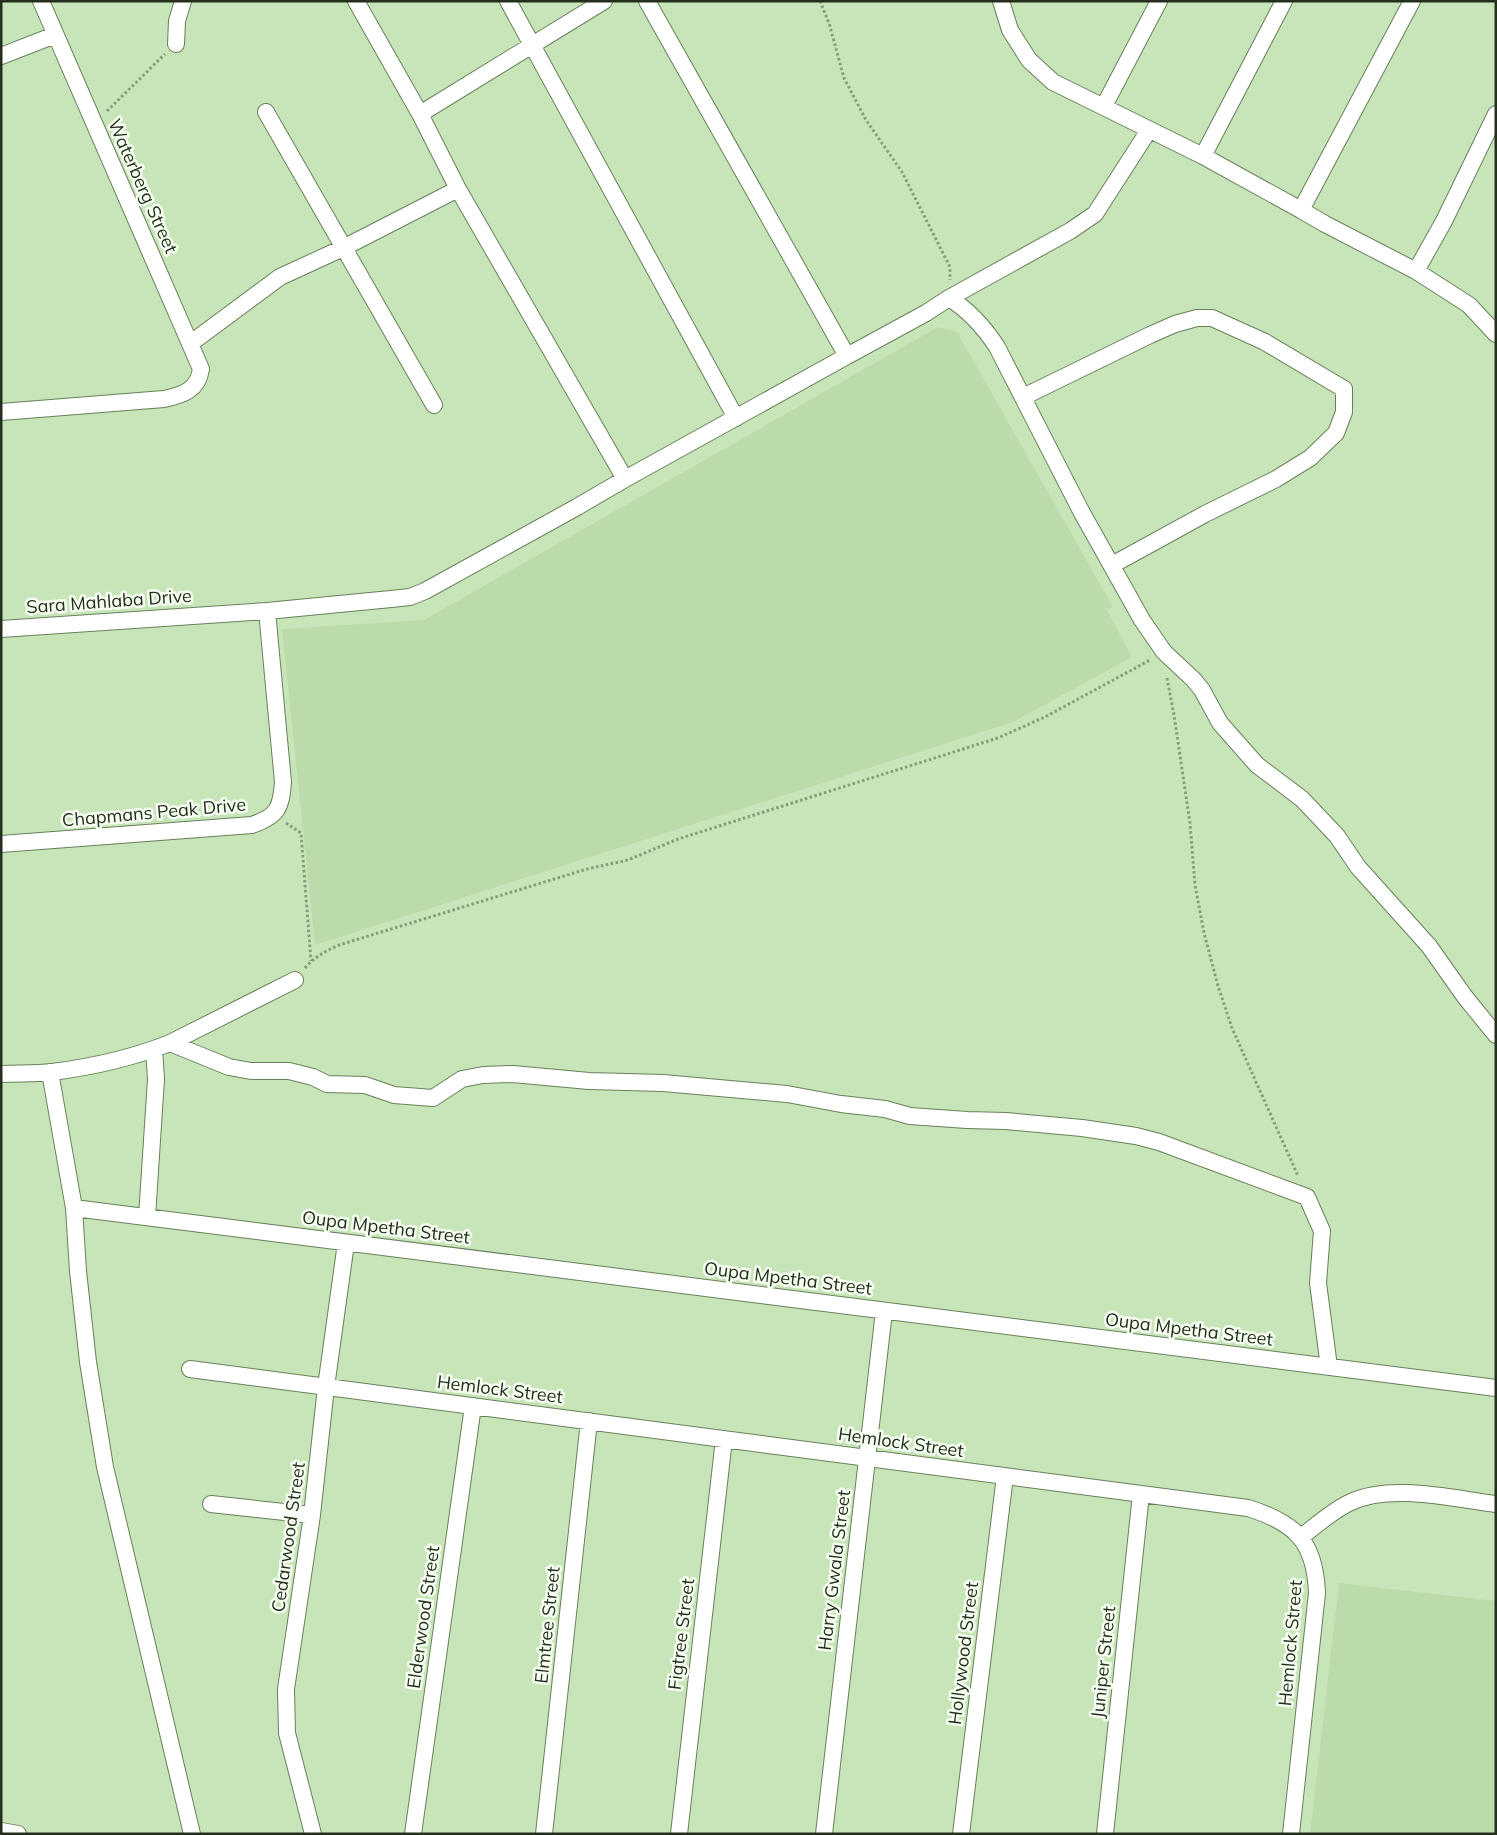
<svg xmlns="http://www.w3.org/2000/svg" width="1497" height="1835" viewBox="0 0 1497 1835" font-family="Mulish,sans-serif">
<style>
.built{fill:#bbdcaa}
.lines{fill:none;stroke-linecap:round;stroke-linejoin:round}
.minor-casing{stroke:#678159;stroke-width:18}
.path{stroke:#879c7b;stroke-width:3;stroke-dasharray:2.5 2.5;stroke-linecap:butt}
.minor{stroke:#fff;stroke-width:16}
.labels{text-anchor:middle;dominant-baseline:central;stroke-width:5;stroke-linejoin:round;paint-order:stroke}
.street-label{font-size:18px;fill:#242f1e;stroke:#f6fff1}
</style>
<rect width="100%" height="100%" fill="#c8e5b9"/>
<path class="built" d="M938,327l19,5 156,275 -6,3 25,47 -119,65 -698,223 -33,-316 142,-9z
M1339,1583l157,18v233h-186z"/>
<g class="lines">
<defs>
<path id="minor" d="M356,1l64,113 38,75 167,290
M508,1l228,417
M1001,1l9,29 19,30 24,22 150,74 98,54
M1412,1l-111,209 24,14 91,47 53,34 27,29
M176,44l1,-23 6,-20
M1,56l54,-21
M1104,106l55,-105
M266,112l168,293
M420,114l184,-113
M1203,156l81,-155
M1416,271l28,-50 52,-107
M949,298l121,-67 25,-17 54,-84
M191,343l89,-66 63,-29 115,-59
M847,356l79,-43 23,-15c21,13 35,29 48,49l84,164 61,109 22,32 30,28 8,10 18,33 37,42 45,34 35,37 21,31 71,79 36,51 31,38
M1023,397l127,-62 25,-11 22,-6h15l53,24 79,47v23l-8,21 -26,25 -34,21 -71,35 -93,51
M1,412l163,-13c19,-4 34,-9 37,-30l-160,-368
M267,611l124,-12 19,-2 15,-6 152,-84 48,-28 222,-123 -200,-355
M1,629l266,-18 16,171c-2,26 -5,34 -31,43l-251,19
M170,1043l59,24 22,4h38l24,6 14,7 38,1 29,10 39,3 29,-19 21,-4 30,-1 76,7 74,2 124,11 54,10 44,5 25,7 57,4 39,1 76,7 54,8 23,6 148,55 15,34 -4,52 11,84
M50,1072l24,136 4,63 10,91 17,105 87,367
M1,1074c17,-1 34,0 51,-2 40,-5 80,-14 118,-29l125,-63
M74,1208l1422,180
M147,1217l9,-138 -2,-30
M190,1369l1058,139c48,15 67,34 69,85l-26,241
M211,1504l101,11
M1301,1537c16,-12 32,-27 50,-35 40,-19 103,-3 145,2
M1,1831l17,3
M313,1834l-26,-101 -1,-44 26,-174 14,-128 20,-144
M413,1834l60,-428
M544,1834l45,-413
M679,1834l45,-395
M824,1834l60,-523
M961,1834l44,-358
M1105,1834l36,-340"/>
</defs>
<use href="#minor" class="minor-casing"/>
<path class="path" d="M820,1l9,22 15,55 22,42 36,52 48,95v13
M107,111l58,-57
M1167,678l7,37 16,108 5,62 9,48 14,53 14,42 66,148
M286,823l15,10 10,128
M305,968c9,-11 21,-17 34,-23l248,-76 41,-9 50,-21 320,-101 47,-21 105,-57"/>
<use href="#minor" class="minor"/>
</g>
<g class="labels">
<g class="street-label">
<text transform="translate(143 186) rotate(66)">Waterberg Street</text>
<text transform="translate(109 601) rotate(-4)">Sara Mahlaba Drive</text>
<text transform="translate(154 812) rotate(-5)">Chapmans Peak Drive</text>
<text transform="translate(386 1227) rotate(7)">Oupa Mpetha Street</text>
<text transform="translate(788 1278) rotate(7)">Oupa Mpetha Street</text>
<text transform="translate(1189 1329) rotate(7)">Oupa Mpetha Street</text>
<text transform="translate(500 1389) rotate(7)">Hemlock Street</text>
<text transform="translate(901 1442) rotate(8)">Hemlock Street</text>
<text transform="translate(288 1537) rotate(-82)">Cedarwood Street</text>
<text transform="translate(834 1570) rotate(-83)">Harry Gwala Street</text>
<text transform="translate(423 1617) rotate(-82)">Elderwood Street</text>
<text transform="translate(547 1625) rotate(-84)">Elmtree Street</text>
<text transform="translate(681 1634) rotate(-83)">Figtree Street</text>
<text transform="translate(1290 1643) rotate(-85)">Hemlock Street</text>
<text transform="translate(963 1653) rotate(-83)">Hollywood Street</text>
<text transform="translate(1103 1662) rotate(-84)">Juniper Street</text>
</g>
</g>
<rect width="1497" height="1835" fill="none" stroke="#242f1e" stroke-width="5"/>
</svg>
